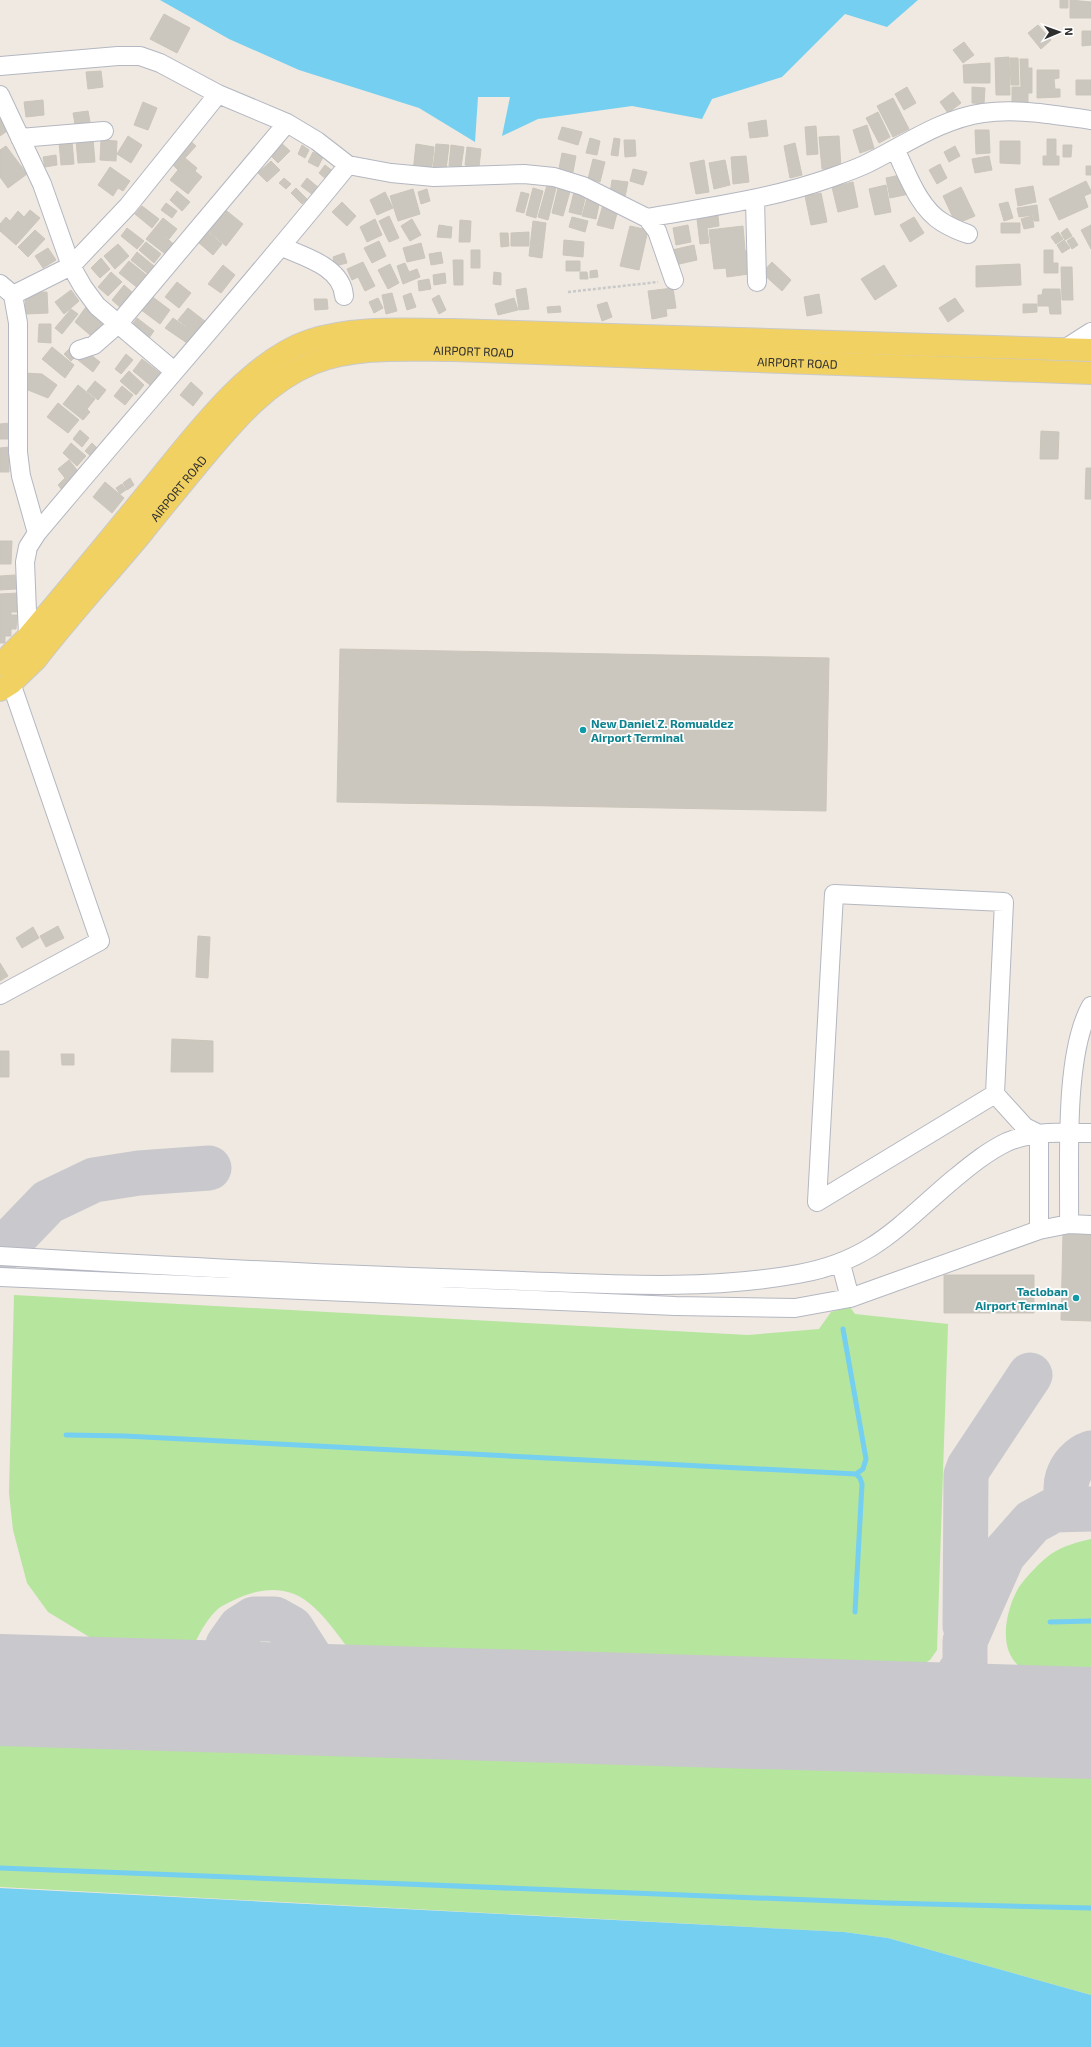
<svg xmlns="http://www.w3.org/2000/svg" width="1091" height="2047" viewBox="0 0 1091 2047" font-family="'Exo 2',sans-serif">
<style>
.green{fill:#b6e59e}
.water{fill:#75cff0}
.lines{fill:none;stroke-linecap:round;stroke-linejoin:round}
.stream{stroke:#75cff0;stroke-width:5}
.taxiway{stroke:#c9c8cc;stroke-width:45}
.runway{stroke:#c9c8cc;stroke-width:112}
.building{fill:#cbc7bf;stroke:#cbc5ba}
.minor-casing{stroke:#b4b7c1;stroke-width:20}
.major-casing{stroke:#c9c9c9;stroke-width:24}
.path{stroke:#c9c9c9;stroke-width:2.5;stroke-dasharray:3 2;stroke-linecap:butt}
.minor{stroke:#fff;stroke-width:18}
.major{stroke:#f2d163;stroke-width:22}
.culture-dot{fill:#0f9aa8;stroke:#fff;stroke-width:1.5}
.labels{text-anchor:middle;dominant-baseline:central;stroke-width:3.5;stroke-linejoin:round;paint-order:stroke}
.street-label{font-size:12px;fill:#2e2e2e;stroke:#fff}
.culture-label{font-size:12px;font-weight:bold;fill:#0d838f;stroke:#fff;text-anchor:start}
</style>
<rect width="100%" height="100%" fill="#efe9e1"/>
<path class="green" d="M14,1295l734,40 71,-6 12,-17 19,-5 5,7 93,10 -11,326 -7,10 -18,11 -565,-24c-11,-15 -23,-32 -38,-44 -23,-19 -52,-15 -77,-2 -4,2 -9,4 -13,7 -11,10 -18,22 -24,35l-104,-5 -43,-26 -21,-29 -14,-53 -4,-37z
M1091,1539v130l-71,-2c-23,-18 -14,-58 -1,-80 8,-11 21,-25 32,-33 12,-8 26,-12 40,-15z
M0,1743l1091,34v218l-203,-57 -44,-6 -844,-45z"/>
<path class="water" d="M160,0h758l-31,27 -42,-13 -63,63 -70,22 -10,20 -70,-13 -94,13 -36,17 8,-39h-32l-3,45 -56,-34 -120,-38 -70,-31z
M0,1888l844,44 44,6 203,57v52h-1091z"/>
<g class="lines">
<path class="stream" d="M843,1329l23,130 -3,10 -7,5
M66,1435l59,1 731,38 4,4 2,6 -7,128
M1050,1622l41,-1
M0,1868l887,35 204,5"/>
<path class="taxiway" d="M0,1252l48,-50 46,-22 45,-7 70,-5
M1075,1508c-18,-16 -7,-47 16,-55
M965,1626l1,-151 3,-8 61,-92
M965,1664c-1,27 1,45 29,56
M281,1698l-32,-8 -16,-15 -5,-17v-13l12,-17 14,-9h21l16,9 34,53 24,19
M892,1717l34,-3 11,-5 28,-45v-23l38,-86 29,-33 22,-12 37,-1"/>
<path class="runway" d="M0,1690l1091,33"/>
</g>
<path class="building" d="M1060,0h8v8h-8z
M1070,0l21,2v16h-21z
M164,14l26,14 -13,25 -27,-14z
M1038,25l13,15 -10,9 -13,-16z
M1082,31h9v14l-9,1z
M964,42l10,13 -11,8 -10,-13z
M1009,57l1,38h-14l-1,-37z
M1010,58h8l1,27h-8z
M1020,59h8v9h4v25h-4v11h-16v-17h9z
M990,63v20h-26l-1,-18z
M1037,70h22v8l-5,1 1,10h5v8l-23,1z
M101,71l2,16 -15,2 -2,-17z
M1076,80h15v15h-15z
M907,87l9,16 -12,7 -9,-16z
M972,87l13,1 -1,16 -12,-1z
M953,92l8,11 -13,10 -8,-11z
M893,98l16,31 -16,8 -16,-31z
M43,100l1,15 -18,2 -2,-15z
M143,102l14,6 -9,22 -14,-5z
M88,111l2,11 -15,2 -2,-11z
M878,112l12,25 -11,6 -13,-25z
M0,115l10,14 -10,7z
M766,120l2,16 -18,2 -2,-15z
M867,125l7,23 -14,5 -7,-23z
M816,126l2,28 -11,1 -2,-28z
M562,127l20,5 -4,13 -20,-6z
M975,130h14l1,23 -14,1z
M128,136l14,9 -11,18 -14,-9z
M839,136l2,32 -19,1 -3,-32z
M590,138l10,3 -3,14 -11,-2z
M614,138l6,1 -2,17 -7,-1z
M93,139l2,23 -17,1 -2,-23z
M188,139l8,7 -11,12 -7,-7z
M1047,139h9v17h3v9h-16v-9h4z
M101,140l16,1 -1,20 -16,-1z
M624,140h11l1,16 -11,1z
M72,141l2,23 -13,1 -2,-23z
M279,141l11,10 -12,12 -10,-10z
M1000,141h20v23l-20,-1z
M795,143l7,32 -12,3 -6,-32z
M416,144l18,3 -3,27 -18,-2z
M436,144l13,1 -3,25 -13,-2z
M302,145l7,5 -4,8 -7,-4z
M451,145l13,2 -3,20 -12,-1z
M1063,145h9l-1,12h-8z
M6,146l21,28 -19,14 -8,-11v-27z
M955,146l5,10 -11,6 -5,-10z
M467,147l14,2 -2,18 -14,-2z
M313,152l10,5 -5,10 -10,-5z
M179,153l18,15 -2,3 -12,-10 -6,8 -6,-6z
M562,153l14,3 -4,21 -14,-3z
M56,155l1,10 -12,2 -2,-10z
M746,156l3,26 -16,2 -2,-27z
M989,156l3,14 -17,3 -3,-14z
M593,159l12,3 -5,20 -12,-3z
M704,160l5,32 -13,2 -6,-31z
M725,160l5,25 -16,4 -5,-26z
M183,161l19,16 -6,7 -19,-15z
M271,161l9,9 -13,12 -9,-9z
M940,164l7,14 -10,6 -8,-14z
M325,165l9,7 -7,8 -8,-7z
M1086,166h5v9h-5z
M110,167l20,14 -7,10 -5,-3 -5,8 -15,-11z
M633,169l14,3 -4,13 -13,-4z
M178,170l18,14 -8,10 -18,-14z
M905,174l4,20 -19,4 -4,-20z
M284,178l7,6 -5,5 -7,-6z
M307,178l12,10 -6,7 -12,-9z
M612,180l16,2 -3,15 -15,-3z
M1086,181l5,10v2l-7,3 4,11 -29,13 -10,-21z
M853,182l5,25 -20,5 -6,-25z
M559,184l12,4 -8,28 -11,-3z
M547,185l9,3 -8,32 -10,-3z
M886,185l5,27 -16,3 -6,-26z
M1033,186l3,16 -18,4 -3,-17z
M961,187l14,29 -19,8 -13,-28z
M296,188l11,11 -5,5 -11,-11z
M533,188l10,3 -7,27 -10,-3z
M575,188l12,3 -6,24 -12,-3z
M413,189l7,25 -22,7 -8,-25z
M427,189l3,12 -9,3 -3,-12z
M177,191l13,11 -8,9 -12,-11z
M385,192l8,16 -16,7 -7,-15z
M521,192l8,2 -5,19 -8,-2z
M821,193l6,29 -16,3 -6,-29z
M588,195l12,4 -4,20 -14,-3z
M342,202l14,14 -9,10 -15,-14z
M1008,202l5,16 -9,3 -5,-17z
M166,203l11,8 -5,7 -11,-8z
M603,205l15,4 -5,20 -16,-4z
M1037,205l2,16h-5l-1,-6 -14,2 -2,-9z
M142,206l17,13 -7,9 -17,-14z
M223,208l20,16 -17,22 -20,-17z
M30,210l10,8 -24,27 -16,-14v-7l6,-7 4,4 8,-10 6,6z
M389,216l10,22 -10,4 -10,-21z
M718,216l1,10 -12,2 2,15 -9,1 -3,-25z
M1032,216l2,11 -10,2 -3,-10z
M572,217l16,4 -3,11 -16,-5z
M914,217l10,16 -14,9 -10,-17z
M163,218l14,11 -8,10 -14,-11z
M375,219l7,16 -15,7 -7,-15z
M412,219l9,16 -11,6 -9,-15z
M460,220l11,1 -1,21h-11z
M533,221l13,2 -4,35 -13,-2z
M1001,223h19v10h-19z
M439,225l13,2 -1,11 -14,-1z
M688,225l3,17 -15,3 -3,-17z
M1091,225v24l-10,-19z
M630,226l18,4 -9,40 -19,-4z
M743,226l2,25 8,-1 3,23 -29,4 -1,-9 -12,1 -5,-39z
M127,228l17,13 -7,8 -16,-13z
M155,228l22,19 -8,10 -23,-18z
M1067,228l5,8 -7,4 -4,-7z
M35,230l10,9 -17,18 -10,-10z
M207,231l15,13 -9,11 -15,-13z
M529,232v14h-18v-13z
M1058,232l5,7 -7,5 -5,-7z
M500,233h8l1,13 -8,1z
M1073,237l5,8 -6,4 -5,-8z
M564,240l20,2 -1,15 -20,-2z
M1064,240l6,8 -8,5 -5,-8z
M379,241l7,15 -14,7 -8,-15z
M146,242l15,12 -7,9 -15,-13z
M421,243l4,15 -18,4 -4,-14z
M118,244l11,12 -14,13 -11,-13z
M694,245l3,15 -22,5 -3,-15z
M48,248l8,12 -13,8 -8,-12z
M471,250h9v18h-9z
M1044,250h9v13h5v10h-14z
M137,252l23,19 -6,8 -23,-19z
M441,252l2,11 -12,2 -2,-11z
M344,253l3,10 -12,3 -2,-9z
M101,258l9,11 -10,9 -9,-10z
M453,260h10v25h-9z
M129,261l20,16 -10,12 -20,-16z
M566,261h14v10h-14z
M363,262l12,24 -10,5 -7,-14 -6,3 -5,-11z
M772,262l19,18 -9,11 -20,-18z
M405,263l4,9 8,-3 3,8 -17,7 -6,-18z
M390,264l9,19 -11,6 -10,-19z
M1020,264l1,21 -45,2v-21z
M223,265l12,10 -14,18 -13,-9z
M884,265l13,21 -22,14 -14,-21z
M1061,267h11l1,33h-11z
M597,270l1,7 -8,1v-7z
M111,272l11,10 -14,14 -10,-9z
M494,272l7,1v12l-8,-1z
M580,272h7l1,7h-8z
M445,273l1,10 -12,2 -1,-10z
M429,279l2,10 -12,2 -1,-10z
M177,282l14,11 -12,15 -14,-11z
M124,285l9,8 -12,15 -9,-8z
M526,288l3,21 -10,1 -3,-20z
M673,288l3,20 -10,1 1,7 -15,3 -4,-28z
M1043,289h17l1,25h-11l-1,-8h-11v-11h4z
M71,290l8,11 -15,13 -9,-12z
M47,292l1,21 -22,1 -1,-21z
M392,293l5,18 -11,3 -4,-19z
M411,293l5,14 -9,3 -4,-14z
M819,294l3,19 -15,3 -3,-19z
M150,295l20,15 -10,14 -20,-15z
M439,295l7,15 -7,4 -7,-15z
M378,298l5,10 -9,5 -5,-11z
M514,298l4,12 -20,5 -3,-11z
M955,298l9,13 -16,11 -9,-14z
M314,299h13l1,10 -13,1z
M607,302l5,15 -10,4 -5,-16z
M1023,304h14v8l-14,1z
M560,306l1,6 -13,1 -1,-6z
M86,307l24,19 -13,15 -22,-19z
M188,308l18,14 -10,12 -18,-14z
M71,309l7,5 -16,20 -7,-6z
M137,318l17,13 -8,11 -17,-13z
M173,318l21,15 -7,10 -22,-15z
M39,324h12v19l-13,-1z
M52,347l22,18 -9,13 -23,-19z
M71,347l7,7 -7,7 -7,-7z
M86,351l14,11 -7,10 -15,-12z
M126,354l7,6 -12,14 -6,-5z
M142,359l18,14 -10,12 -17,-14z
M129,371l15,14 -8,10 -16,-14z
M24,373l18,1 15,11 -9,13 -25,-10z
M95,381l11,9 -8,10 -11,-9z
M191,382l12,11 -10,13 -13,-11z
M78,385l17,14 -8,10 3,3 -7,8 -20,-16z
M122,386l11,9 -8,10 -11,-9z
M58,403l21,17 -11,13 -21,-16z
M10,423l1,16h-11v-15z
M80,430l9,8 -7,9 -9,-8z
M1041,431l18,1 -1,27h-18z
M71,443l15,13 -9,10 -14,-13z
M92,443l7,7 -6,8 -8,-7z
M9,447v10l-9,1v-10z
M0,458h9v14h-9z
M69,460l12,15 -18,16 -5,-6 7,-7 -7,-9z
M1086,468h5v31h-6z
M130,478l4,7 -7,5 -4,-7z
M105,482l19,16 -12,15 -19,-16z
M122,484l4,6 -6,4 -4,-6z
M0,541h12l-1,23h-11z
M15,575l1,14 -16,1v-14z
M18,593v19h-7v3h6l-1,14h-5v7h-6v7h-5v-49z
M340,649l489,9 -3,153 -489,-9z
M58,926l6,12 -18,9 -6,-11z
M33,927l6,11 -17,10 -6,-10z
M198,936l12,1 -2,41 -12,-1z
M0,963l8,13 -8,5z
M172,1039l41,2v31h-42z
M0,1051h9v26h-9z
M61,1054h13v11h-12z
M1063,1233l28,1v87l-30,-1z
M944,1275h90v38h-90z"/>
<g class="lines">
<defs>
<path id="minor" d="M0,66l118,-10h22l20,7 58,31 69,29 30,18 31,24 43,8 43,4 90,-3 30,3 29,9 64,32 10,13 17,49
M0,95l42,89 29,82 12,21 14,19 77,65
M20,138l84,-7
M895,149c12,24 23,58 47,73 8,5 17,9 26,12
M755,199l2,83
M647,218c61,-11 124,-19 183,-40 11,-4 23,-8 34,-13 38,-18 76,-46 119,-52 35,-5 73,2 108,7
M282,247c23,10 60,20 62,49
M0,284l13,11 5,28v129l3,24 16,57
M13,295l58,-29 57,-60 90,-112
M1066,348l25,-16
M79,350l15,-5 24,-21 169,-201
M28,637l-3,-75 3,-15 9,-14c103,-123 210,-243 311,-368
M0,995l100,-54 -89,-258
M995,1094l-178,108 17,-308 170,8 -9,192 30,33 14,7
M1039,1134v96
M1069,1224c1,-57 -6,-169 22,-218
M0,1256c165,10 330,19 496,24 101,3 202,12 302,-6 75,-13 102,-50 157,-96 16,-13 33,-27 52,-36 26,-11 56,-10 84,-9
M841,1264l9,34
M0,1277l675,29 120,2 55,-10 189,-68 30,-6 22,1"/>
<g id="major">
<path d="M0,665l28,-28c40,-47 79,-94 118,-142 42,-50 99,-132 163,-154 45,-15 96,-11 143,-11l639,20"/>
<path id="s1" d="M0,690l11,-7 25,-24c33,-43 70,-83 105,-125 19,-24 38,-47 57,-70 33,-39 66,-81 115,-101 43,-17 94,-13 140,-13l638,23"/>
</g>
</defs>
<use href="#minor" class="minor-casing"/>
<use href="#major" class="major-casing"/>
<path class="path" d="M568,292l90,-10"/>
<use href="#minor" class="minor"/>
<use href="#major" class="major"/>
</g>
<g class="culture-dot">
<circle cx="583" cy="730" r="4"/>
<circle cx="1076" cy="1298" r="4"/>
</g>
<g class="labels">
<g class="street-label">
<text stroke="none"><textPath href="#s1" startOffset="618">AIRPORT ROAD</textPath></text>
<text stroke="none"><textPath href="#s1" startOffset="942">AIRPORT ROAD</textPath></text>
<text stroke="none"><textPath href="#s1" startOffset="270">AIRPORT ROAD</textPath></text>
</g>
<g class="culture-label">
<text x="591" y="723">New Daniel Z. Romualdez<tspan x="591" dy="14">Airport Terminal</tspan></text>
<text x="1068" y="1291" text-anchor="end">Tacloban<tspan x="1068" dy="14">Airport Terminal</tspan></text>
</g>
</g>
<g transform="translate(1059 32) rotate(88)" stroke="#ffffff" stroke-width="3" paint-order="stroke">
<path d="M0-3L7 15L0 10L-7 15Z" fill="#2e2e2e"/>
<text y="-6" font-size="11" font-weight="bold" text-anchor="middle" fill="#2e2e2e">N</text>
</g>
</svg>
